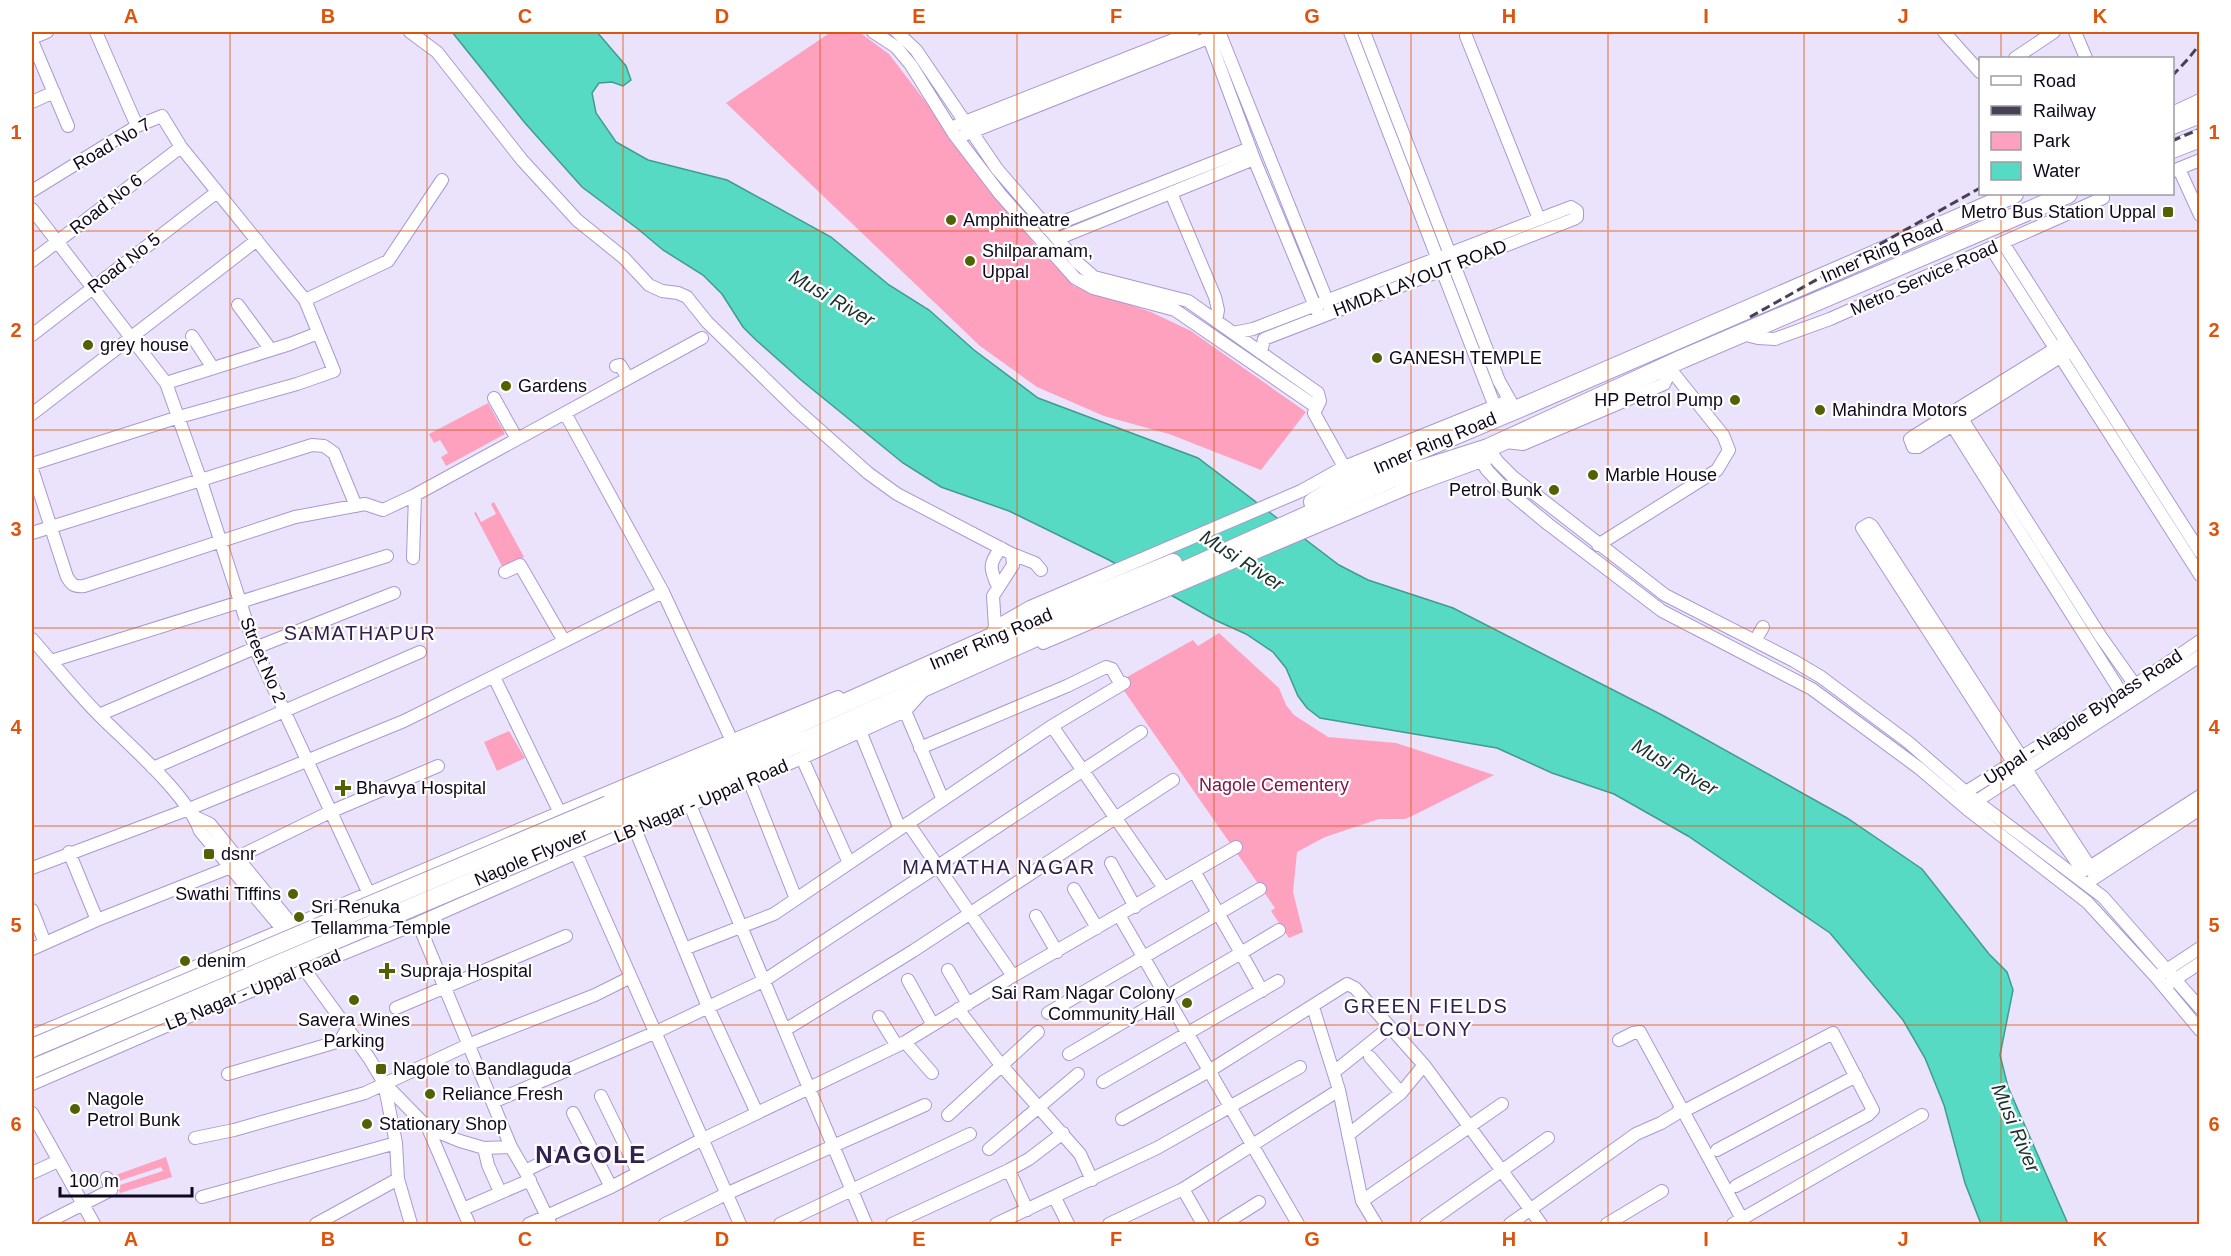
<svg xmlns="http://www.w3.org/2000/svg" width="2231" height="1256" viewBox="0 0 2231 1256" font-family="Helvetica,sans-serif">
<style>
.green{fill:#fea1be}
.water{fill:#57dac3;stroke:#419b91;stroke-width:1.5}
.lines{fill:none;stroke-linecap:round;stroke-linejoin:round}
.minor-casing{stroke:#ab98d1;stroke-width:14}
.highway-casing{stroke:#ab98d1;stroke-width:20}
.minor{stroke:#fff;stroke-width:12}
.highway{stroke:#fff;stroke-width:18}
.rail{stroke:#484156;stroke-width:3;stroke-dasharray:9 4.5;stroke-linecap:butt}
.highway-bridge-casing{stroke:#ab98d1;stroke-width:20;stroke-linecap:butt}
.highway-bridge{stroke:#fff;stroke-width:18}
.grid{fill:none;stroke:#dd550d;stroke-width:1.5;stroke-opacity:0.55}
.poi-dot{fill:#526103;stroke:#fff;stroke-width:2}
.labels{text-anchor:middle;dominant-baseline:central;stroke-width:4.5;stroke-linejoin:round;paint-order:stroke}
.street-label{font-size:18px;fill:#0f071b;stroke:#fff}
.poi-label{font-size:18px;fill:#0f071b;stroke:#fff;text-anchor:start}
.park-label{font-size:18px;fill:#831346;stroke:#fff}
.water-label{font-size:20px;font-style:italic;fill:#1a312c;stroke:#fff}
.neighbourhood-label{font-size:20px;letter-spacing:1.5px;fill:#332050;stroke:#fff}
.district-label{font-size:24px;font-weight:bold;letter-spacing:1.5px;fill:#332050;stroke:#fff}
.neatline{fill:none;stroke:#dd550d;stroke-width:2}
.grid-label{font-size:20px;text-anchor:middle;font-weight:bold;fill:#dd550d}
</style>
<rect width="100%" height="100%" fill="#eae3fb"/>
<path class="green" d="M831,32h28l30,22 147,192 38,40 77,26 40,19 115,81 -45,58 -92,-36 -65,-18 -67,-29 -57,-41 -254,-243z
M488,403l17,31 -59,32 -5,-9 7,-4 -8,-13 -6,3 -5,-9z
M494,502l30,55 -21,11 -29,-55 2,-1 5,10 15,-8 -5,-10z
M1219,633l60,55 7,17 8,10 34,22 68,6 98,32 -80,40 -9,4h-26l-54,18 -28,15 -4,40 10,40 -14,6 -18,-27 4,-3 -157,-226 75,-42 5,6z
M509,731l16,27 -28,13 -13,-29z
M166,1157l6,20 -52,16 -3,-7 46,-15 -2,-4 -45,15 -3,-6z"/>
<path class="water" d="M452,32h145l29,34 5,14 -8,6 -11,-4 -13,1 -7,10 4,20 20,29 32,18 79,20 104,57 58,48 40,25 45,40 64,48 160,60 141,107 29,15 85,28 209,107 185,103 75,51 67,85 18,18 6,18 -13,65 8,32 60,137h-87l-16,-41 -21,-78 -19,-47 -22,-38 -73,-87 -142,-97 -74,-42 -62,-21 -55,-25 -177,-30 -13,-10 -9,-12 -12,-28 -13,-16 -27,-18 -31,-14 -106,-60 -100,-49 -68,-24 -38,-24 -102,-83 -45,-40 -13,-13 -21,-33 -19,-19 -40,-25 -25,-21 -56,-42 -57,-64z"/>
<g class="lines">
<defs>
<path id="minor" d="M96,32l41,94
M410,32l27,20 85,108 55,60 47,38 25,27 13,6 16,2 9,4 20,25 89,87 72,64 29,21 115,60
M873,32l23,15 15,18 43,69 46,60 75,84 18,10 82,22 137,94 8,-3 -2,-8 -130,-92 -94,-24 -16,-14 -81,-94 -81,-119 -19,-18
M1350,32l147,380
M1364,32l135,349 14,25
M1944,32l36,40
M2075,32l11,26
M1220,34l110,274
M1466,36l73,183
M32,38l15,-6
M1209,38l45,121 63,152
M32,41l36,85
M2015,58l39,-26
M32,102l22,-10
M2172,113l28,-13
M957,125l236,-93
M964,135l252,-100
M2179,169l21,46
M2173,171l27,-11
M32,191l105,-65 25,-10 19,31 124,153 29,71 -37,13 -118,33 -147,47
M1171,193l44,104 3,13 -2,11
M32,209l134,174 35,98 54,167 114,246
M1047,228l203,-80
M1057,239l197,-80
M2003,243l197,309
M1991,248l209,327
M32,261l149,-114
M305,300l83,-39 54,-81
M238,305l33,45
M1233,333l20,-4 318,-122 6,4v6l-3,2 -310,120 -3,14
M1742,334l16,4 17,1 55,-20 273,-121 -2,-4
M32,335l185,-143
M192,336l21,32
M2066,342l-152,94 -4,3 3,8h5l153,-97
M616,366l4,-1 8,13
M166,383l124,-39 28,-11
M494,398l23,41
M1320,401l-6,12 33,59
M565,413l98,179 69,149
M32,414l225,-174
M1962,419l139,218 34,48
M1952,425l170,269
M1506,442l17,2 141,-60 10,-20
M1488,448l10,14 15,15 152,118 129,66 27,16 87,65 68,59 127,96 97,111
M1476,452l11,18 15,16 46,38 114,87 150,78 107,79 48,41 120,93 69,75 44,53
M32,469l35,108c5,8 7,10 17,9l211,-69 70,-13 18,6 32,-15 287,-157
M32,533l280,-88 12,1 10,7 22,53
M1598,545l119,-75 12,-20 -6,-15 -52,-65
M413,558l2,-63
M505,572l15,-7 44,76
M998,587c-8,-18 -10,-23 3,-39
M995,627l-2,-31 20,-31 -1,-11 23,9 6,7
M991,635l4,-8 35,-20 271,-116 43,-24 166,-67
M32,639c22,25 43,52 67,76 29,29 88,79 101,116l83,99
M1755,641l8,-14
M1043,643l365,-155 79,-29
M51,661l336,-105
M494,677l65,134
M905,711l38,89
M99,715l156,-67 139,-55
M1052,726l112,162
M860,731l40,98
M920,748l147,-62 39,-19 6,2 9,16
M802,758l47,105
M153,768l267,-116
M749,780l47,119
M1961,795l161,-101 78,-53
M1972,804l228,-148
M690,805l176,419
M195,817l15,7 83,102
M908,823l105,153
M635,829l73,178 49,106
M69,852l28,68
M576,853l164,371
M238,857l92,-45 108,-46
M1111,863l24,44
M32,868l157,-59 215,-88 259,-129
M2085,870l115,-74
M2083,871l-67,-95 -3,-14 -151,-234 7,-4 3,2 150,232 4,11 64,98 8,8
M2093,879l107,-70
M1074,889l23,39
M32,910l13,33
M1119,915l179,309
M1036,916l21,36
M418,923l93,224 14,24 25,52
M32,949l65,-29 134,-53
M684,949l90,-35 278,-188 72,-43
M305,970l64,88 15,25 12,60 2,36 -82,45
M948,970l20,34
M2162,973l38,-25
M908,980l25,45
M2168,984l32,-21
M1262,991l-21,-38 38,-23
M1313,1007l26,83 23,111 14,23
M396,1008l170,-72
M958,1009l43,56 79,89 12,26
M1048,1013l212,-124
M879,1017l18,29
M785,1030l128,-79 260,-171
M32,1036c268,-113 536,-229 806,-339
M1619,1040l14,-7 7,-1 102,187
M905,1042l27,31
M1069,1054l172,-101 -47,-82
M1370,1057l31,36
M1334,1072l56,-45
M228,1074l112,-33 7,-12
M1103,1082l175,-101
M32,1084l141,-61 245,-100 158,-70 226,-95 103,-47 18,-20
M385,1084l43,44 32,13 24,7 27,-1
M601,1096l37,76
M493,1102l161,-69 111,-53 376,-248
M1684,1111l149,-78 40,77 -5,5 -132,71
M32,1113l62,111
M573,1113l38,74
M948,1115l90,-83
M1122,1119l87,-48 138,-87 8,4 69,77 117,159
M428,1128l41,96
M1348,1135l53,-42 23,-28
M195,1138l39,-8 131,-37 105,-49 125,-49 34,-17
M484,1148l4,17 12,27
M989,1149l89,-75
M1717,1150l139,-74
M525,1171l28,-14
M32,1173l26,-12
M398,1179l13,45
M1183,1189l20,35
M202,1197l194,-54
M1055,1198l13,26
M1362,1201l140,-97
M463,1209l67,-29
M1027,1210l-18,-40 20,-11 34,-26
M44,1224l67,-34 -4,-12
M529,1224l82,-37 90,-47 204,-98 108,-66 223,-129
M665,1224l61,-30 199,-89
M780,1224l190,-90
M892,1224l117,-54
M996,1224l161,-76 143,-81
M1109,1224l74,-35 156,-99
M1224,1224l35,-22
M1426,1224l122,-86
M1510,1224l126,-90 25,-11 15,-9 5,-6
M1607,1224l55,-33
M1733,1224l189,-109"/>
<path id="highway" d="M2172,125l28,-11
M2172,149l28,-11
M1313,502l38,-23 176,-74 487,-211
M608,805l181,-77 201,-90 183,-75
M615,821l196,-83 506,-227 74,-32 97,-31 194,-89 386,-165"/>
</defs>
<use href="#minor" class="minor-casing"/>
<use href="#highway" class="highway-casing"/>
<use href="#minor" class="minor"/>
<use href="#highway" class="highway"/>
<path class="rail" d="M2172,76l16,-17 12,-15
M2172,141l28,-12
M1750,317l230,-129"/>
<defs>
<path id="highway-bridge" d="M32,1048l576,-243
M32,1069l583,-248"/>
</defs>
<use href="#highway-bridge" class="highway-bridge-casing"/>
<use href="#highway-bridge" class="highway-bridge"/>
</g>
<path class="grid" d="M230,32v1192M427,32v1192M623,32v1192M820,32v1192M1017,32v1192M1214,32v1192M1411,32v1192M1608,32v1192M1804,32v1192M2001,32v26M2001,194v1030M32,231h2168M32,430h2168M32,628h2168M32,826h2168M32,1025h2168"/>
<g class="poi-dot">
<rect x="2162" y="206" width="12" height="12" rx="3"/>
<circle cx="951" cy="220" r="6"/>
<circle cx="970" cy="261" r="6"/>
<circle cx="88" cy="345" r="6"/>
<circle cx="1377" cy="358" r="6"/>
<circle cx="506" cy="386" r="6"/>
<circle cx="1735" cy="400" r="6"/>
<circle cx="1820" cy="410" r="6"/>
<circle cx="1593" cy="475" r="6"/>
<circle cx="1554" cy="490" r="6"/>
<path d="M340 779h6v6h6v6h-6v6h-6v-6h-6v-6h6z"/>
<rect x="203" y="848" width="12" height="12" rx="3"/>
<circle cx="293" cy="894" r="6"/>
<circle cx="299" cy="917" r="6"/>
<circle cx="185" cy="961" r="6"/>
<path d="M384 962h6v6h6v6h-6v6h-6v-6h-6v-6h6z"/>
<circle cx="354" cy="1000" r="6"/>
<circle cx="1187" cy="1003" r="6"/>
<rect x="375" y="1063" width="12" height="12" rx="3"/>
<circle cx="430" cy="1094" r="6"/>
<circle cx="75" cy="1109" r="6"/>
<circle cx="367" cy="1124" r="6"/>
</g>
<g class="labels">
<g class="street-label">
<text transform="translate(112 144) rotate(-30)">Road No 7</text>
<text transform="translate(106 204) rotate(-38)">Road No 6</text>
<text transform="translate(1882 251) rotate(-24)">Inner Ring Road</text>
<text transform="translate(124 263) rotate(-38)">Road No 5</text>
<text transform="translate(1420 278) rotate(-21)">HMDA LAYOUT ROAD</text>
<text transform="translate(1924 278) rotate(-24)">Metro Service Road</text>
<text transform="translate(1435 443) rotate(-23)">Inner Ring Road</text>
<text transform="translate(991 639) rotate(-23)">Inner Ring Road</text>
<text transform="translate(263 660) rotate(67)">Street No 2</text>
<text transform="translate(2083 717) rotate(-33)">Uppal - Nagole Bypass Road</text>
<text transform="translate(701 801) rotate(-23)">LB Nagar - Uppal Road</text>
<text transform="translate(531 857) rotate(-23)">Nagole Flyover</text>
<text transform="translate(253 990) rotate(-22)">LB Nagar - Uppal Road</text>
</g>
<g class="poi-label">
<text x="2156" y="212" text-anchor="end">Metro Bus Station Uppal</text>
<text x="963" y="220">Amphitheatre</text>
<text x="982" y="251">Shilparamam,<tspan x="982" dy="21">Uppal</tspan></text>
<text x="100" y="345">grey house</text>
<text x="1389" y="358">GANESH TEMPLE</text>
<text x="518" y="386">Gardens</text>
<text x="1723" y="400" text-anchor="end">HP Petrol Pump</text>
<text x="1832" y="410">Mahindra Motors</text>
<text x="1605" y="475">Marble House</text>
<text x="1542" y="490" text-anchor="end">Petrol Bunk</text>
<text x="356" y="788">Bhavya Hospital</text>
<text x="221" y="854">dsnr</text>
<text x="281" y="894" text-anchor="end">Swathi Tiffins</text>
<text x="311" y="907">Sri Renuka<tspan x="311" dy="21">Tellamma Temple</tspan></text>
<text x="197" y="961">denim</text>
<text x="400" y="971">Supraja Hospital</text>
<text x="1175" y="993" text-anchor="end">Sai Ram Nagar Colony<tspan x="1175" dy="21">Community Hall</tspan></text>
<text x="354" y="1020" text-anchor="middle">Savera Wines<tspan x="354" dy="21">Parking</tspan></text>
<text x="393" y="1069">Nagole to Bandlaguda</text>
<text x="442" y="1094">Reliance Fresh</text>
<text x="87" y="1099">Nagole<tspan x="87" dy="21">Petrol Bunk</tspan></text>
<text x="379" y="1124">Stationary Shop</text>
</g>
<g class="park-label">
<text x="1274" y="785">Nagole Cementery</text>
</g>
<g class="water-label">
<text transform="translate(832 298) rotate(30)">Musi River</text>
<text transform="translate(1242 560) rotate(33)">Musi River</text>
<text transform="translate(1675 767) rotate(30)">Musi River</text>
<text transform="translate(2016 1128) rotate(67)">Musi River</text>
</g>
<g class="neighbourhood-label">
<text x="360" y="633">SAMATHAPUR</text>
<text x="999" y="867">MAMATHA NAGAR</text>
<text x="1426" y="1006">GREEN FIELDS<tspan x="1426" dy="23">COLONY</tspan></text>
</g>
<g class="district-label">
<text x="591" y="1154">NAGOLE</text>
</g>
</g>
<rect width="2231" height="1256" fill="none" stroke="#ffffff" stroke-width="66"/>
<rect x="1979" y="57" width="195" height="138" fill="#ffffff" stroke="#9f9ca4" stroke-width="1.5"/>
<rect x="1991" y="76" width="30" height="9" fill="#ffffff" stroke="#9f9ca4" stroke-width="1.5"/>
<text x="2033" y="87" font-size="18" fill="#0f071b">Road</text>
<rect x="1991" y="106" width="30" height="9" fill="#484156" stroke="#9f9ca4" stroke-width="1.5"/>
<text x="2033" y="117" font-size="18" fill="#0f071b">Railway</text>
<rect x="1991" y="132" width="30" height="18" fill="#fea1be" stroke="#9f9ca4" stroke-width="1.5"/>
<text x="2033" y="147" font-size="18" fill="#0f071b">Park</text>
<rect x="1991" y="162" width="30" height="18" fill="#57dac3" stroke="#9f9ca4" stroke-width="1.5"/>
<text x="2033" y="177" font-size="18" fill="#0f071b">Water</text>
<path d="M60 1187v9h132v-9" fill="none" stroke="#0f071b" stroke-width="3"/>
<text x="69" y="1187" font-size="18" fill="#0f071b" stroke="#ffffff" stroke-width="4.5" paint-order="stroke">100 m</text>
<rect x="33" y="33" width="2165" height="1190" class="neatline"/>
<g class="grid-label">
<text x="131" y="23">A</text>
<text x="328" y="23">B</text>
<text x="525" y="23">C</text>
<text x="722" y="23">D</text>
<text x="919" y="23">E</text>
<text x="1116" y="23">F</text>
<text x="1312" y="23">G</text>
<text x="1509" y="23">H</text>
<text x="1706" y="23">I</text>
<text x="1903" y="23">J</text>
<text x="2100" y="23">K</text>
<text x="16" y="139">1</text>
<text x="2214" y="139">1</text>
<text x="16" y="337">2</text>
<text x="2214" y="337">2</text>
<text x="16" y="536">3</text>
<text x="2214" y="536">3</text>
<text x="16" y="734">4</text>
<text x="2214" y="734">4</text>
<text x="16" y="932">5</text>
<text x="2214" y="932">5</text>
<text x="16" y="1131">6</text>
<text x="2214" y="1131">6</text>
<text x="131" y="1246">A</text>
<text x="328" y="1246">B</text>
<text x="525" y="1246">C</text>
<text x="722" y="1246">D</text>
<text x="919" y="1246">E</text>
<text x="1116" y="1246">F</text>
<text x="1312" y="1246">G</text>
<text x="1509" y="1246">H</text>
<text x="1706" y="1246">I</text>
<text x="1903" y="1246">J</text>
<text x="2100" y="1246">K</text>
</g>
</svg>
